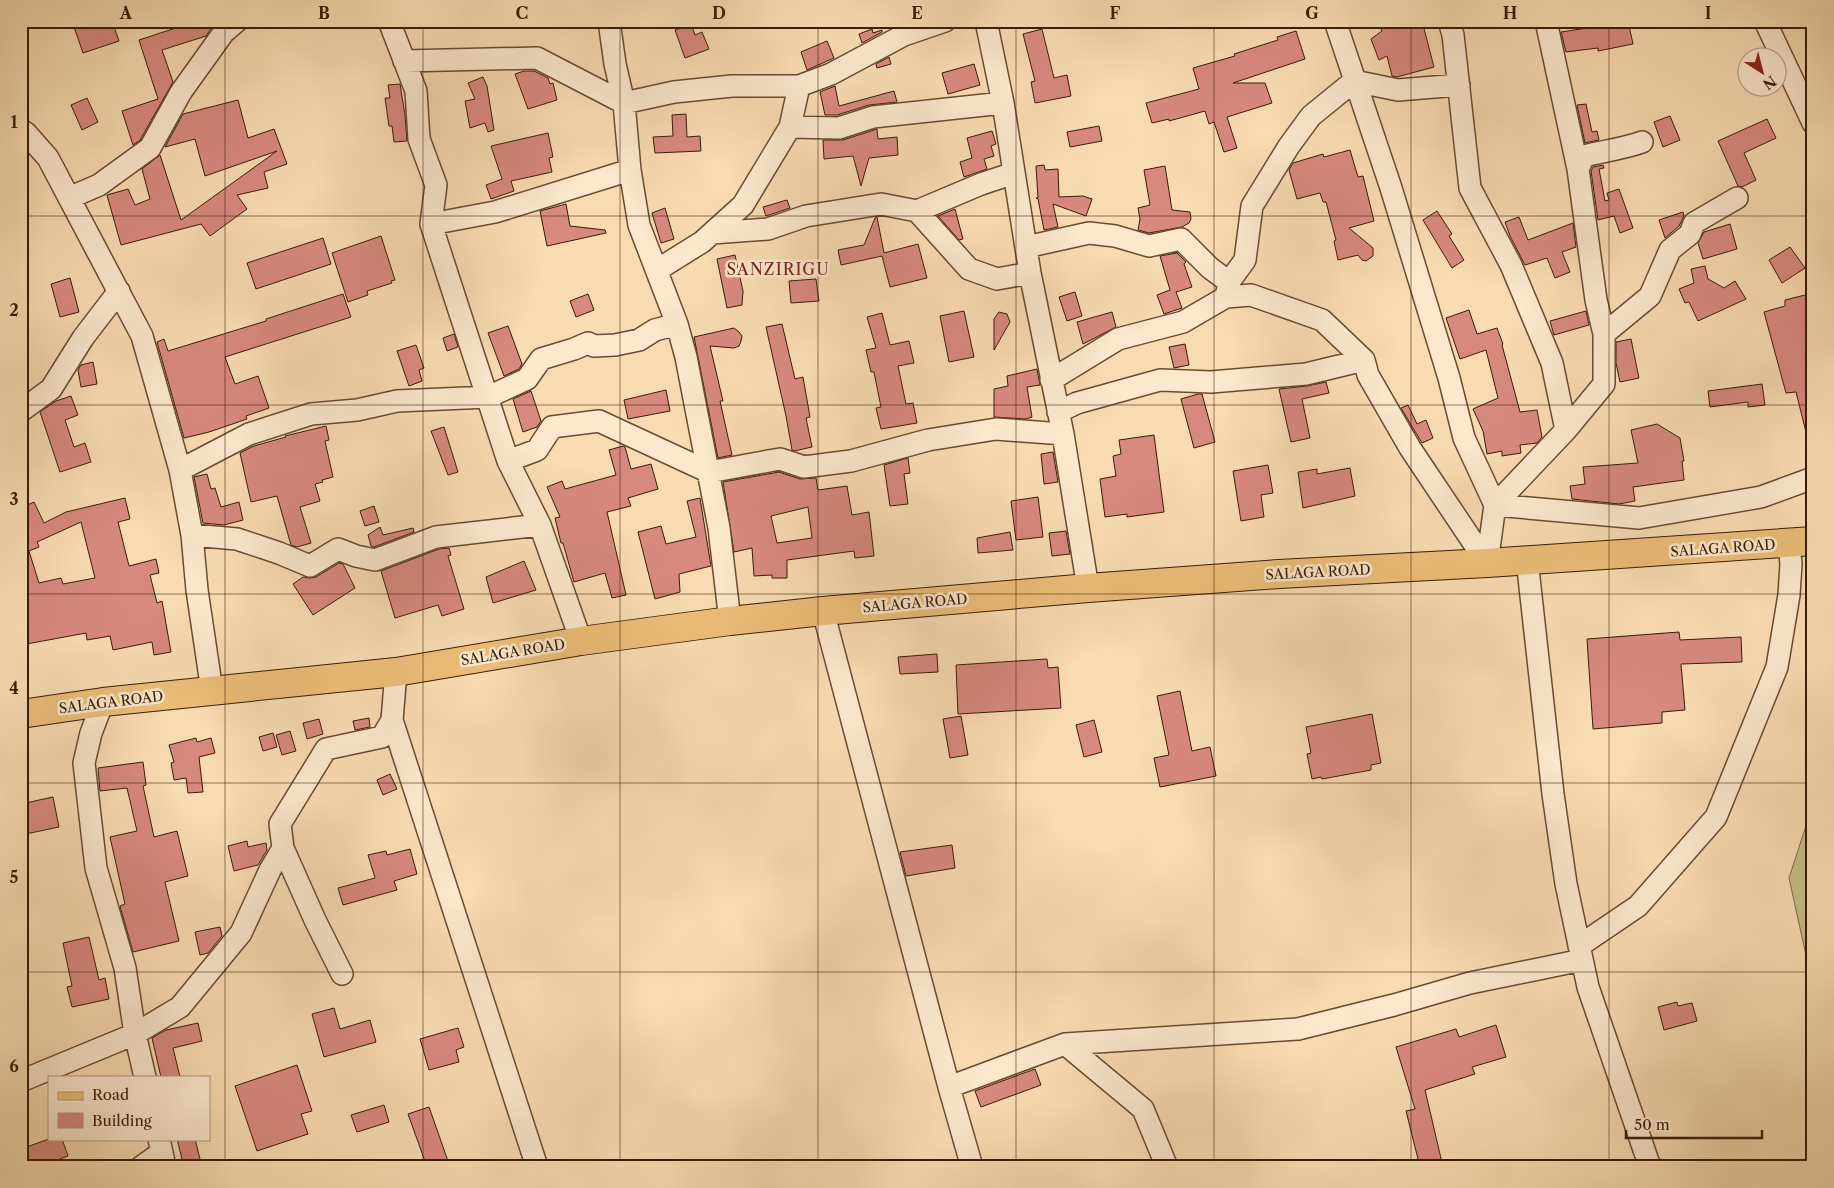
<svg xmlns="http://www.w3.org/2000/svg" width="1834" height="1188" viewBox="0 0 1834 1188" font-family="'Libre Caslon Text',serif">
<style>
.green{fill:#c4be88;stroke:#7e6c47}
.building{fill:#d8897e;stroke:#391b06;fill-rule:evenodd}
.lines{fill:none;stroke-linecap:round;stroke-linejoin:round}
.street-casing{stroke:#694b31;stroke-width:24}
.primary-casing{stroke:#391b06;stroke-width:30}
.street{stroke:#fbe8cd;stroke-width:21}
.primary{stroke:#ecbe79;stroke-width:28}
.grid{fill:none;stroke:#391b06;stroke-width:1;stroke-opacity:0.55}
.labels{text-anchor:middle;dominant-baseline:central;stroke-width:5;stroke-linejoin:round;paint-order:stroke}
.street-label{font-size:14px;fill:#391b06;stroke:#fbe8cd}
.quarter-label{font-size:16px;letter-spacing:1px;fill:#7a1f14;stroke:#fbe8cd}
.neatline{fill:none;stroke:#391b06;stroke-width:2}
.grid-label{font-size:16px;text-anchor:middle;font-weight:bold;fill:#391b06}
</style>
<rect width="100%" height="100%" fill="#f9dbb2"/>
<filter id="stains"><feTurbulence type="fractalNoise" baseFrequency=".004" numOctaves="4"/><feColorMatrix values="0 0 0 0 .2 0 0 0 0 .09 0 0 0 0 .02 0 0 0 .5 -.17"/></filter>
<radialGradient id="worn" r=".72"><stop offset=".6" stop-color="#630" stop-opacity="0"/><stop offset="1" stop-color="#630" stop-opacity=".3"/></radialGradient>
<path class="green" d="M1813,804v183l-24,-109z"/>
<path class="building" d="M72,21h40l7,20 -36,12z
M197,21h13l2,6 -6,9 -44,14 11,32 -33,58 -7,5 -11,-34 36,-12 -19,-59z
M1377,21h45l12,46 -37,10 -5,-1 -5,-20 -8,4 -8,-21 11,-8z
M1593,21h35l5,23 -35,7v-3l-32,4 -5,-20 33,-5z
M691,24l4,11 7,-3 7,17 -24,9 -10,-28z
M872,29l1,4 9,-3v2l-20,11 -3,-9z
M1042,29l12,49 13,-3 4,21 -36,7 -4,-21 4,-1 -12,-47z
M1296,31l9,28 -72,24h32l7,20 -45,14 10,31 -13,4 -10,-30 -5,2 -4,-13 -36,10v-2l-17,4 -6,-20 53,-14 -6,-21 42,-12 -1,-2 44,-14 -1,-3z
M827,41l7,17 -27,12 -6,-18z
M889,57l2,7 -14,4 -1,-4z
M974,64l6,21 -32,9 -6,-21z
M524,71h10l14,7 2,6 3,-1 4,17 -29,9 -13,-35z
M483,77l4,9 7,44 -6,2 -3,-9 -15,5 -5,-27 10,-2 -7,-16z
M400,84l5,31 2,26 -13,1 -2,-16h-3l-4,-28h5l-2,-13z
M835,86l4,20 55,-15 3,11 -28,3 -32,10h-12l-5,-23z
M87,98l11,24 -16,8 -11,-25z
M238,100l10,38 26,-9 13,35 -23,8 4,16 -31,7 10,14 -37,27 -9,-12 -80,21 -14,-50 21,-6 7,16 15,-6 -8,-30 18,-14 21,65 96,-69 -72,25 -10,-37 -30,8 18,-33z
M1586,104l6,28 5,-1 2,9 -14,3 -8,-38z
M686,114l1,23 13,-1 1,15 -46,2 -2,-16 20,-1 -1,-21z
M1670,116l10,24 -17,7 -9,-25z
M1767,119l9,19 -32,15 12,27 -14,7 -4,-1 -20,-45z
M1099,126l3,15 -32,6 -3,-15z
M877,129l1,10 19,-2 1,18 -29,3 -8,28 -8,-30 -29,3 -1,-19h20z
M992,131l4,13 -5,2 3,10 -10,3 3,10 -23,8 -4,-15 12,-4 -5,-20z
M548,133l5,24 -4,1 3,14 -41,9 3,10 -23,8 -5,-14 16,-6 -11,-33z
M1350,150l8,27 5,-1 11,45 -25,7 24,20v8l-7,5 -4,-1 -4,-5 -20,5 -4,-19 2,-1 -10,-38h-3l-3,-9 -23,6 -8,-29 4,-7 30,-9 1,3z
M1044,165l1,5 13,-1 1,28 24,-1 9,3 -6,17 -33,-12 5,23 -14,3 -6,-31 -2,-1h2l-2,-32z
M1603,165l1,3 -5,1 6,32 4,-1 -2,-7 12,-4 14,39 -13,5 -6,-17 -16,4 -7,-49 2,-4z
M1165,166l7,44 18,2 1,7 -2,4 -7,4 -33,6 -11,-3 2,-11 -2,-11 12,-3 -6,-35z
M787,200l3,8 -24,8 -3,-9z
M566,204l4,22 35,4 1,3 -59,13 -7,-35z
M665,208l9,31 -13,4 -9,-30z
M955,209l8,30 -4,1 -21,-24z
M1437,211l15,23 -3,2 15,24 -12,8 -29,-48z
M1683,212l1,4 -5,10 -14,12 -6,-18z
M877,217l7,36 34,-9 9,34 -37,9 -8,-31 -41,9 -3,-15 26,-5 11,-27z
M1519,217l9,23 45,-17 3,24 -14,5 8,20 -15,6 -8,-20 -22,7 -15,-29 -5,-14z
M1730,224l7,25 -34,10 -5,-16 6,-11z
M381,236l14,44 -4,1 1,2 -25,8 1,4 -20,7 -16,-49z
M323,238l8,26 -75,25 -9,-26z
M1790,247l15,21 -23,15 -13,-23z
M1177,253l9,9 -2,2 8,23 -16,5 6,16 -18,6 -7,-19 13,-5 -10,-34z
M735,255l8,36 -1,14 -15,3 -10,-49z
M1705,266l3,13 16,9 11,-7 11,18 -48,22 -9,-19 -4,1 -6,-14 15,-6 -3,-14z
M70,278l9,34 -19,5 -9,-33z
M816,279l3,22 -28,2 -2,-22z
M1075,292l7,24 -15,5 -8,-24z
M1813,293v142l-6,1 -11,-44 -10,1 -22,-81 21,-6v-6z
M343,294l8,23 -126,40 10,27 23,-8 11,32 -23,8 1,3 -38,13 -25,6 -27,-96 7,-3 4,12 98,-30v-2z
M588,294l6,16 -18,7 -6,-16z
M1469,310l8,24 20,-6 6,16 -1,1 18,67 17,-2 5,27 -5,6 -17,2 1,8 -19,3v-5l-15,3 -4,-23 -10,-22 25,-11 -12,-48 -26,9 -14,-41z
M964,311l10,46 -25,5 -9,-46z
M1586,311l3,14 -35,10 -4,-14z
M999,312l8,2 3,8 -16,28v-31z
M1112,312l4,15 -33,17 -6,-22z
M882,313l8,32 19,-4 5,22 -16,3 8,38 7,-1 4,20 -36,6 -5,-21 5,-1 -7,-35h-3l-5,-22 10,-2 -9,-31z
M782,324l13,55 8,-2 7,40 -4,1 6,29 -18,4 -2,-1 -6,-34 -20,-89z
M508,326l14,38 -3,5 -15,7 -16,-43z
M734,328l5,4 3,4 -1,5 -2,5 -5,2 -24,-2 13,55h-3l12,54 -14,3 -24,-121z
M454,334l4,13 -11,4 -4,-13z
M1631,339l8,39 -19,4 -4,-19v-21z
M1185,344l4,21 -15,3 -5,-21z
M416,345l8,23 -5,2 3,11 -13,5 -12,-35z
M93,362l4,22 -16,3 -3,-17 3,-5z
M1037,369l3,16 -13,2 5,30 -6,2 -32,-2v-28l14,-3 -1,-10z
M1326,382l3,11 -27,6 8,39 -19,4 -12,-53 28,-3z
M1762,384l3,21 -17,2v-5l-38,5 -2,-16z
M666,390l4,21 -42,8 -4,-19z
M531,391l10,30 -4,6 -14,5 -10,-33z
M1198,394h4l13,48 -21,6 -13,-49z
M71,396l7,19 -13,5 9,27 11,-4 6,19 -31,10 -20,-60 16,-11z
M1408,405l9,19 9,-4 7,18 -11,5 -21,-35z
M1657,424l23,14 4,23h-2l2,19 -51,7 2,14 -16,3 -47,-5 -2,-13 15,-2 -2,-17 55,-4 -7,-33z
M326,426l3,14 -4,1 8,36 -11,3 1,2 -8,2 5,17 -20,6 11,36 -14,4 -6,-2 -14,-49 -26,6 -11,-49 14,-7 32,-9 -1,-1z
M444,427l14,45 -10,3 -17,-44z
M1154,435l10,77 -37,5v-3l-22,3 -5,-38 16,-3 -3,-20 8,-2 -2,-14z
M623,446l2,1 6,22 20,-5 7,25 -30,9 3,8 -24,6 19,83 -14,3 -7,-25 -31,9 -11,-39h-2l-6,-25 5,-1 -13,-30 15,-6 3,8 51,-14 -7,-25z
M1053,452l5,30 -14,2 -3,-30z
M908,458l2,15 -6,1 4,30 -18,2 -6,-41z
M1268,465l5,28 -12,2 3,22 -23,4 -8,-50z
M1350,468l5,28 -52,12 -5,-36 19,-3v5z
M779,472l21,7 16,-1 2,12 29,-4 5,29 17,-3 5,44 -19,2 -1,-7 -67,9v18h-15v-3l-18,1 -2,-28 -18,4 -11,-70zM808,507l4,31 -35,5 -6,-27z
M207,474l4,15 4,-1 6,19 18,-5 4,18 -19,5 -21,-2 -9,-46z
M1038,497l5,40 -27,3 -5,-39z
M125,498l5,21 -12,3 11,44 27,-7 3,14 -9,2 7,28 5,-2 9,51 -17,3 -2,-13 -39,8 -3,-14 -23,4 -1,-7 -65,12v-137l13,-6 10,21 22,-11zM81,522l14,56 -32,6 -2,-6 -22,5 -10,-32 10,-4 -2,-5z
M700,498l11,68 -32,8 1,18 -25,7 -17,-67 23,-6 5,18 30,-7 -9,-36z
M374,506l5,16 -14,4 -5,-15z
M380,527l3,8 30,-7 1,4 -40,15 -3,-1 -3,-11z
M1066,531l4,23 -18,2 -3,-23z
M1010,532l3,18 -35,3 -1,-15z
M449,548l2,7 -3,1 16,53 -22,7 -4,-11 -43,13 -14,-47 58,-22z
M524,561l12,29 -43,13 -7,-26z
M339,563l4,1 12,24 -42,27 -20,-31 10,-7 7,1 6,-1z
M1679,632l1,8 61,-3 1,25 -61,2 4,46 -23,2v11l-69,6 -6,-90z
M937,654l1,18 -38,2 -2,-17z
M1047,659l1,9 10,-1 3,41 -103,6 -2,-49z
M1180,691l12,60 18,-4 6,29 -56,11 -6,-29 15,-3 -12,-59z
M1372,714l9,49 -10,2v5l-49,9 -1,-2 -9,2 -5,-25 4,-1 -5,-26z
M961,716l7,39 -18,3 -7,-39z
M369,718l1,9 -15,3 -2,-9z
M319,719l4,15 -16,5 -4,-16z
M1094,720l8,32 -18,5 -8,-32z
M290,731l6,20 -14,4 -6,-20z
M273,733l4,14 -14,4 -4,-14z
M196,738l1,4 14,-4 4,15 -16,4 4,35 -15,1 -2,-15 -12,2 -3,-17 3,-1 -5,-17z
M143,762l3,23 -3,1 11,51 23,-6 11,45 -23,6 14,59 -46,11 -13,-46 5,-2 -15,-67 27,-6 -10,-43 -27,3 -2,-23z
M390,774l7,15 -14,6 -6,-15z
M53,797l6,30 -38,8v-31z
M247,841l1,6 18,-4 1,7 -9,15 -24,6 -6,-25z
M952,845l3,23 -49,8 -6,-24z
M410,849l7,25 -23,7 3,9 -54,15 -5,-17 37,-10 -7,-23 18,-4 1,4z
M220,927l2,9 -14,17 -8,2 -5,-23z
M89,937l10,43 6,-2 4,21 -37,8 -5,-20 5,-1 -9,-43z
M1677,1002l1,4 14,-3 5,18 -33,9 -6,-23z
M334,1008l6,21 30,-9 6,22 -52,15 -12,-43z
M198,1023l4,18 -29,7 7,29h-19l-9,-39 14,-8z
M1496,1025l10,32 -34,10 3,7 -50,16 18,77h-23l-14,-56 9,-2 -19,-62 60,-18 3,8z
M458,1028l6,19 -8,3 3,12 -30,8 -9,-31z
M297,1065l15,46 -11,3 7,20 -51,17 -22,-65z
M1035,1069l6,16 -60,22 -6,-16z
M384,1105l5,17 -32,10 -6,-17z
M429,1107l20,57 -8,3h-14l-19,-53z
M49,1139h13l6,17 -30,11h-17v-18z
M177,1139h18l6,24 -17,4z"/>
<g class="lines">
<defs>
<path id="street" d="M389,21l27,70 3,48 17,46 -5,39 77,237 32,64 41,116
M609,21l6,43 9,39 6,67 9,55 38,99 9,33 33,171 11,93
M986,21l17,82 27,170 33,161 25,154
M1335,21l56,167 58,190 15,60 31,67 144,13 122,-21 52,-19
M1449,21l4,14 17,153 41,77 41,98 14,67 -71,75 -8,58
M1546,21l32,148 18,131 8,34v50l-38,46
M1765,21l48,102
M404,61l133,-3 87,45 50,-11 58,-6h67l32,-12 73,-39 41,-14
M790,127l49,1 34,-11 130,-14
M21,130l5,3 22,25 94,178 38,134 12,65 5,55 15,101
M1578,169l6,-13c19,-5 39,-7 58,-14
M69,198l30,-13 51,-37 31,-56 43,-60 13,-11
M917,211l64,-27 33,-11
M431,224l64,-12 135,-42
M712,233l56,-4 38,-13 75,-12 36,7 52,58 28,10 33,-6
M1026,247l63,-14 26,3 34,10 32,-7 29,29 19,14
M657,270l45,-28 41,-37 47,-78 9,-41
M1226,297l3,-15 16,-22 7,-54 37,-60 22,-30 43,-35 44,9 61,-5
M1604,334l46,-38 20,-46 20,-16 4,-11 43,-25
M1051,380l67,-41 65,-17 43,-25 25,-2 71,25 42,40 4,15 42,73 77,115
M21,411l30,-22 32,-51 36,-47
M1058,412l19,-9 83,-23 51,2 95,-8 58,-14
M508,461l29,-11 15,-23 47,-6 110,51 71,-13 24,8 47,-6 77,-21 68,-11 67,5
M180,470l69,-36 62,-20 46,-4 40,-9 91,-4 39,-18 14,-20 33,-10 14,-6 6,3 21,-1 24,-5 16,-10 22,-6
M192,535l45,4 42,14 31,13 28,-17 18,7 19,4 61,-23 104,-12
M1527,560l26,234 13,90 22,103 62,180
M823,611l126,476 23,80
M396,672l-4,48 145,447
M103,702l-12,31 -7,30 12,105 29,100 10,66 10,43
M283,848l32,72 27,54
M1579,946l59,-40 78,-89 61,-150 12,-72 2,-31 -2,-21
M1065,1044l78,65 24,58
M21,1081l114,-47 45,-27 61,-74 29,-63 13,-22 -3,-24 46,-75 56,-12 10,-17
M949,1087l116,-43 233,-15 96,-24 76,-22 112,-23
M159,1139l6,28
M141,1167l21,-15"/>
<path id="primary" d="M21,714l82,-12 293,-30 185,-31 149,-20 93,-10 265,-23 191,-14 208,-11 326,-22"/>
</defs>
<use href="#street" class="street-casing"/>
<use href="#primary" class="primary-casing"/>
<use href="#street" class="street"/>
<use href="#primary" class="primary"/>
</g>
<path class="grid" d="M225,21v1146M423,21v1146M620,21v1146M818,21v1146M1016,21v1146M1214,21v1146M1411,21v1146M1609,21v1146M21,216h1792M21,405h1792M21,594h1792M21,783h1792M21,972h1792"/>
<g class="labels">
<g class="street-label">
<text transform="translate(1723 548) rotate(-4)">SALAGA ROAD</text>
<text transform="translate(1318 572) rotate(-3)">SALAGA ROAD</text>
<text transform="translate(915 603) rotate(-5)">SALAGA ROAD</text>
<text transform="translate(513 652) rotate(-9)">SALAGA ROAD</text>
<text transform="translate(111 702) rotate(-7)">SALAGA ROAD</text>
</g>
<g class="quarter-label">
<text x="778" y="269">SANZIRIGU</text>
</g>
</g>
<rect width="1834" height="1188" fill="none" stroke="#f9dbb2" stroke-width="55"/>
<rect x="48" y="1076" width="162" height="65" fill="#fbe8cd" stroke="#ad967d"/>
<rect x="58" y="1092" width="25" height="8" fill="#ecbe79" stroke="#ad967d"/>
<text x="92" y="1100" font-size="15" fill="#391b06">Road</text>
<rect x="58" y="1113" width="25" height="15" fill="#d8897e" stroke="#ad967d"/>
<text x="92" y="1126" font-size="15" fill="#391b06">Building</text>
<g transform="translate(1762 72) rotate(144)"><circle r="24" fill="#fbe8cd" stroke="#ad967d"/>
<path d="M0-4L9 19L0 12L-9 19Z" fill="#8f2418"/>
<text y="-8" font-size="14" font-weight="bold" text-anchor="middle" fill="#391b06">N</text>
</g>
<path d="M1626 1130v8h136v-8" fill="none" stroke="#391b06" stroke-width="2.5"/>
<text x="1634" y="1130" font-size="15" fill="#391b06" stroke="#fbe8cd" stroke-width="4" paint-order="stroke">50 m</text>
<rect x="28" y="28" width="1778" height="1132" class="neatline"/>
<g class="grid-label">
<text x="126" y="19">A</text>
<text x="324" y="19">B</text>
<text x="522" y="19">C</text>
<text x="719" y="19">D</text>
<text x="917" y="19">E</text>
<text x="1115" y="19">F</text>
<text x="1312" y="19">G</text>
<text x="1510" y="19">H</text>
<text x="1708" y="19">I</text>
<text x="14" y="128">1</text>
<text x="14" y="316">2</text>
<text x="14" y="505">3</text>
<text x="14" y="694">4</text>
<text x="14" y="883">5</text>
<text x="14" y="1072">6</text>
</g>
<rect width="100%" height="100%" filter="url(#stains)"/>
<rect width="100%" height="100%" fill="url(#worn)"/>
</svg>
